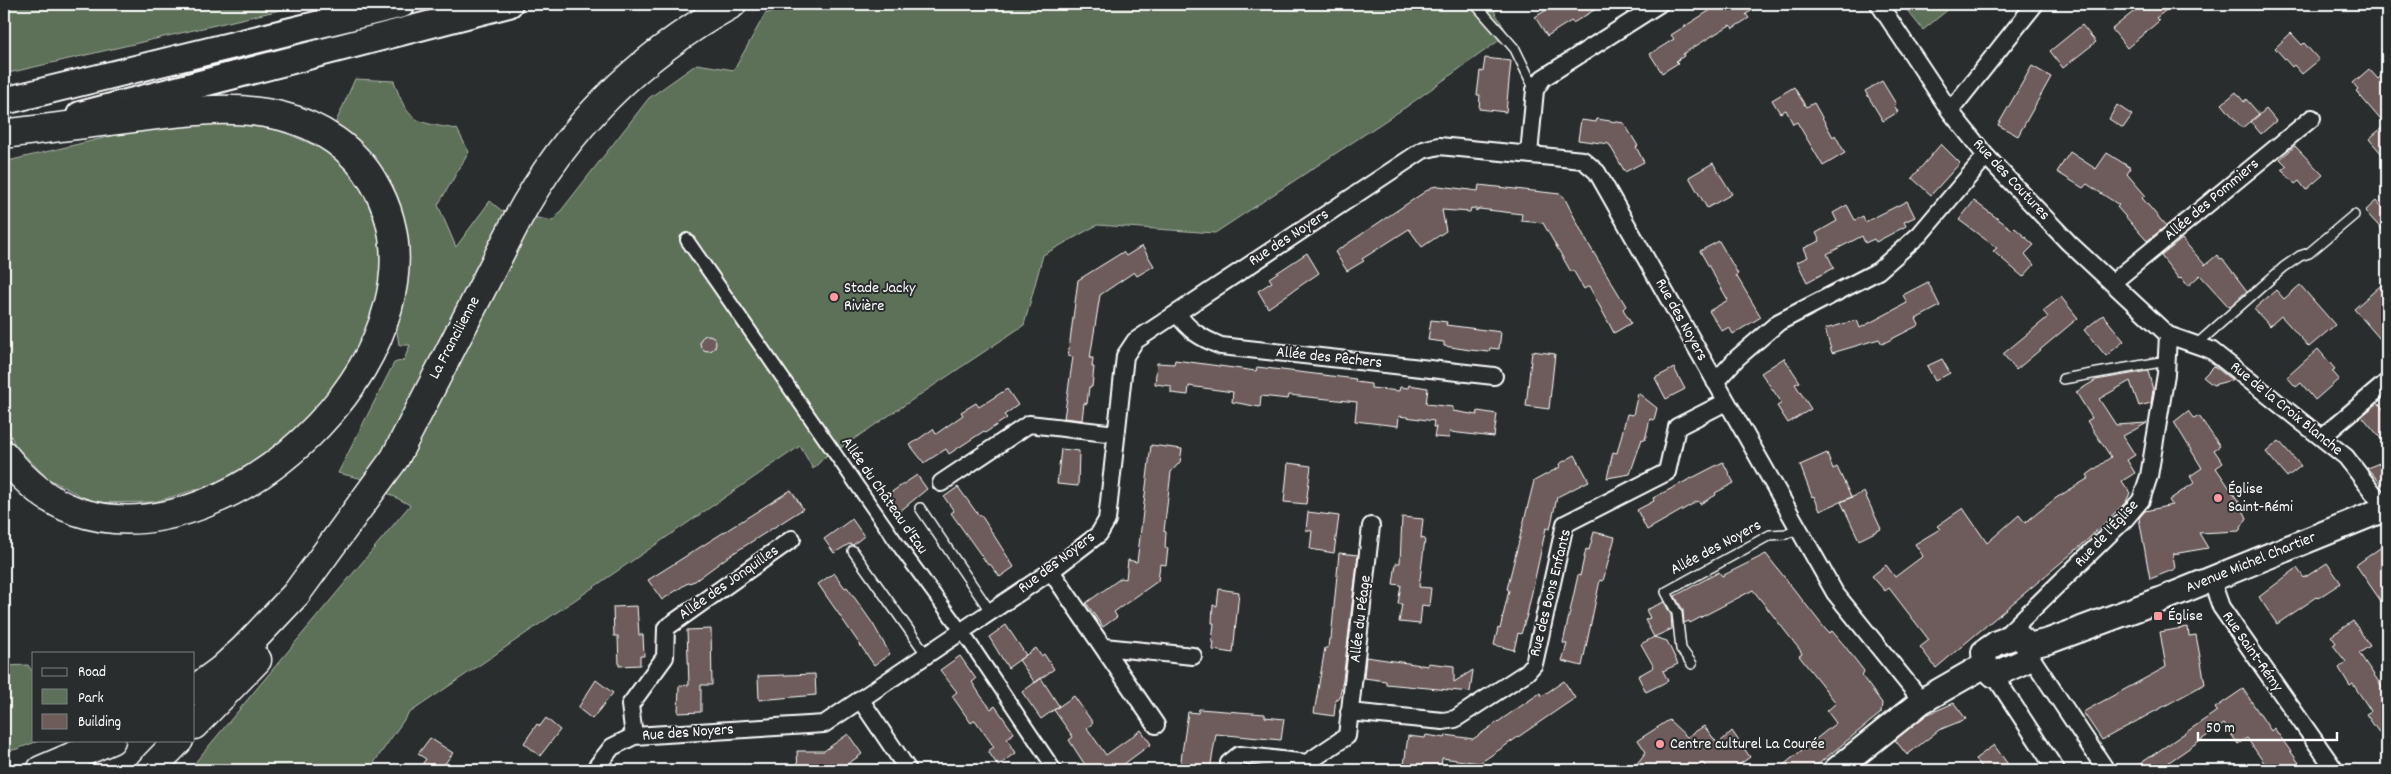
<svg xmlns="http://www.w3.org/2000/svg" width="2391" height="774" viewBox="0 0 2391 774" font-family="Dekko,sans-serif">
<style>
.green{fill:#5d7059;stroke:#aeb8ac}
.building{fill:#6e5c5b;stroke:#fff}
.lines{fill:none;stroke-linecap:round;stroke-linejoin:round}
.service-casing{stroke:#fff;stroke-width:12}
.pedestrian-casing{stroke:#fff;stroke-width:16}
.minor-casing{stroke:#fff;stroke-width:20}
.secondary-casing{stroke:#fff;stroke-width:28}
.primary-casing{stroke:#fff;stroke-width:30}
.motorway-casing{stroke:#fff;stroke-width:31}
.service{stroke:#2a2d2e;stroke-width:9}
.pedestrian{stroke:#2a2d2e;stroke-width:12}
.minor{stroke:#2a2d2e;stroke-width:16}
.secondary{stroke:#2a2d2e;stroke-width:24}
.primary{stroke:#2a2d2e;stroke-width:26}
.motorway{stroke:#2a2d2e;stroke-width:28}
.poi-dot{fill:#ff9aa2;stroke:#2a2d2e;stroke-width:2}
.labels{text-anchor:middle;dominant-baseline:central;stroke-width:4;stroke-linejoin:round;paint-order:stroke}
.street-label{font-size:16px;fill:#fff;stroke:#2a2d2e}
.poi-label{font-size:16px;fill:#fff;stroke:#2a2d2e;text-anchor:start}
</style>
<rect width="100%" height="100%" fill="#2a2d2e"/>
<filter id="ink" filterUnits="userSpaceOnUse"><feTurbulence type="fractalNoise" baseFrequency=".02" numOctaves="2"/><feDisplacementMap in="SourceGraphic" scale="10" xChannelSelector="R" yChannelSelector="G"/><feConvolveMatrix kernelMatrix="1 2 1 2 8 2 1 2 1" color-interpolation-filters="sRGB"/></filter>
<g filter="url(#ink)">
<path class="green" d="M4,4h302l-302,70z
M792,4h718l-16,7 14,23 -102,73 -191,126 -118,-8 -54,30 -19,70 -188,126 -27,-21 21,22 -17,17 -13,-23 -392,268 -39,56h-195l19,-5 217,-260 -51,-27 -21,-5 56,-110 10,-3 6,-15h-11l-4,-26 14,-58 -11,-58 -29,-42 -37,-30 23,-52 39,2c14,42 21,41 63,48l12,23 -31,53 18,42 34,-46 12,10 51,10 96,-123 48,-34 37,6 31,-56z
M1902,4h53l-32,26z
M219,122l57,7 50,21 30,27 19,35 6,42 -4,44 -16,44 -43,68 -47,42 -60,33 -57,17 -60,1 -47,-25 -32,-33 -11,-24v-259l116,-28z
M28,665l6,9v66h7l-24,9 -13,3v-86z"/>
<path class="building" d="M1556,4h48l-31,19 -2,-2 -24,15 -12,-19z
M1720,4h43l-17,10 3,4 -16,10 -3,-3 -23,14 -24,15 1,2 -8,5 2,2 -16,10 -12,-19 24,-15 -3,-4z
M2143,4h31l-18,14 3,3 -32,27 -15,-19z
M2082,25l14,17 -33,26 -13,-17z
M2291,33l11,12 2,-2 15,17 -17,14 -8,-9 -2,2 -17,-19z
M1485,58l26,3 -5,51 -27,-3 1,-14h-3l3,-24 3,1z
M2032,66l19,11 -33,59 -20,-11z
M2369,69l9,10 9,-9v90l-18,-21 16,-14 -29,-34 2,-2 -5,-6z
M1882,81l14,23 -2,1 4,7 -15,9 -18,-30z
M1794,87l12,20 8,-4 19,34 2,-2 10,18 -22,13 -26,-44 -4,2 -7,-14 -6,3 -8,-13z
M2236,92l8,10 2,-3 13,15 -17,14 -20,-24z
M2117,105l15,10 -9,13 -14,-9z
M2266,109l10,12 -15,13 -10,-12z
M1597,119l27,4 14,23 -2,1 8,15 -19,10 -16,-28 -31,-4 3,-20 15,2z
M1941,144l19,19 -29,32 -19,-17z
M2295,146l28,29 -17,15 -7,-9 -4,3 -13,-14 5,-4 -7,-7z
M2070,152l26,17 11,-16 24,15 -4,6 18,21 -3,3 24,28 -19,15 -30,-34 2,-2 -32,-21 -4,4 -26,-16z
M1713,163l19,31 -25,14 -18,-31z
M1479,185l81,9 4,3 22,43 40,66 -3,3 8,14 -17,10 -25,-47 -5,3 -11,-19 -2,2 -28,-49 -22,-2 1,-7 -43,-5 -3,2v-2l-5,-1 -1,4 -28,-2 4,21 -24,16 -13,-18 -47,30 2,2 -17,10 -12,-19 97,-65 7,-1 39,5z
M1907,201l8,16 -11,5 2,4 -30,16 -2,-3 -9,4 -3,-7 -35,18 7,14 -27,14 -10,-20 11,-5 -4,-9 16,-7 -4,-8 21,-12 -4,-8 14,-8 8,15 8,-4 2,6z
M1974,201l39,29 2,-2 19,17 -9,9 9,11 -11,12 -30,-26 4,-3 -38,-28z
M2376,201l11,13v21l-22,-24z
M2182,239l23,26 12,-10 3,4 2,-1 25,33 -18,16 -29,-32 -12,11 -7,-9 -2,2 -18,-23z
M1719,241l19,33 -2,1 25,42 -28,17 -4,-7 -7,4 -13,-20 19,-11 -28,-49z
M1142,246l12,20 -17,10 -3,-4 -34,23 -10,63h3l-1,9h2l-2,20h-3l-2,17 -3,-1 -2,17 -18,-2 9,-61 -5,-1 10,-76 45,-28 3,4z
M1307,253l12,20 -51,35 -10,-17 14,-9 -3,-4z
M2387,280v67l-33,-38z
M1928,282l12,24 -24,13 3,6 -37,19 -3,-5 -47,14 -7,-24 32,-9 3,8 47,-25 -4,-8z
M2300,285l35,40 -26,22 -28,-31 -11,10 -16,-17 22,-19 8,9z
M2061,297l17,21 -62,52 -13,-16 45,-37 -5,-6z
M2103,315l21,26 -18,15 -22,-26z
M1431,320l16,2 -1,3 55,7 -2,17 -9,-1 -1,4 -19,-2 -26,-4v-4l-16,-2z
M700 343a8 8 0 1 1 16 0a8 8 0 1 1-16 0Z
M2318,349l17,20 -3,2 7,8 -24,21 -14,-17 -5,4 -9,-10z
M1532,351l23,3 -6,55 -23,-3z
M1784,358l16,24 -5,2 16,25 -23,14 -11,-17 5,-3 -21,-30z
M1942,359l8,14 -15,8 -8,-15z
M1175,360l81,11 1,-4 99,12 -1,3 16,2v4l28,3 1,-4 8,1 1,-3 19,3 -2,16 27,3v4l24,4 1,-4 19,3 -3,23 -44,-5 -1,6 -15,-1 2,-10h-3l1,-6 -35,-5 -1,10 -43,-5 2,-19 -68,-7 -1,4 -27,-3 -1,11 -28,-5 1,-10 -44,-6 -1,9 -17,-2v-7l-16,-2 2,-21 17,1z
M2214,366l18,14 -19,5 -10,-8z
M1674,368l11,21 -19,10 -11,-21z
M2148,371l5,19 -2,13 -12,3 -9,-25 -31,18 17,26 31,-2 -24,13 12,19 -8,5 8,13 -13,8 8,12 -4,9 -43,42 -147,124 -16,-21 9,-7 -40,-52 -4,3 -13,-15 14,-11 9,12 28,-21 -8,-12 25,-15 -3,-3 26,-18 24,35 32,-28 6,8 31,-25 33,-20 -2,-3 24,-18 -24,-36 5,-3 -16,-26 20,-12z
M1007,389l11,16 -14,10 3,3 -22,15 -1,-2 -35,23 -3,-5 -22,14 -14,-18 23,-16 3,5 27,-19 -2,-3 15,-9 3,4z
M1638,393l19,15 -3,12 -4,-1 -5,21 -3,-1 -12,35 -23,4 6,-26 4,1 10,-39 6,1z
M2378,403l9,10v33l-25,-30z
M2188,411l6,8 5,-3 21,30 -6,4 9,13 -7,5 23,34 8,16 -8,13 -40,2 9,15 -35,6 2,15 -25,10 -11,-61 6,-7 27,-6 -3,-5 25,-17 -4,-7 12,-8 -28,-46z
M2279,441l22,25 -14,11 -21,-25z
M1151,445l31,4 -2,13 -9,10 -7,59 2,1 -1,16h3l-2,17 -6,-1 -2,17 -44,31 3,5 -14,10 -17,-24 35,-25 5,1 2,-19 9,2z
M1061,449l18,2 -1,35 -21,-2z
M1827,453l6,16 4,-2 14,30 -31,14 -6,-15 -2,1 -12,-32z
M1575,455l14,26 -32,16 -7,32 -4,-1 -19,87 -6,19 -3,-1 -4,17 -20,-5 4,-17 2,1 9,-39 -2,-1 27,-108 26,-14 -1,-3z
M2387,460v30l-20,-22z
M1723,462l11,21 -19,10 1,2 -16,9 -2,-3 -51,29 -10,-20 17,-9 -1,-3z
M1288,463l23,3 -5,38 -22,-2z
M917,475l10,14 -28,23 -12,-17z
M958,487l21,29 2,-1 33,52 -14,10 -10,-13 -2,1 -37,-52 3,-2 -10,-14z
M791,490l12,19 -74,47 -34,25 -9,3 -24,16 -14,-20z
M1864,492l17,37 -22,11 -18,-38z
M1308,512l31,4 -5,37 -24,-4 2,-18 -6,-1z
M1402,517l21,2 -2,19 4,1 -6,48 12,1 -2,18 -7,-1 -2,19 -21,-2 3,-18h-4l3,-19 -8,-1 3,-21h4z
M852,519l12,17 -11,9 -4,-1 -15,9 -10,-14z
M1594,532l21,5 -12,44 -3,-1 -18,86 -20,-5 5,-17 -4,-1 15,-68 2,1 6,-27 3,1z
M2387,543v67l-31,-45z
M1339,553l19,2 -15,125 -4,19 -3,-1 -2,18 -20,-3 11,-65h3l1,-9h2z
M1766,554l60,76 3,3 3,-2 12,14 20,26 -2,5 20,27 -1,10 -5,4 -65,53h-34l59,-47 -9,-12 9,-8 -37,-47 3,-2 -2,-4 -47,-60 -63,33 -1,-2 -5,2 -1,-13 -8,-14 44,-24 3,4z
M2327,563l14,20 -23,15 -1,-1 -40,27 -18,-27 38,-29 7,10z
M834,573l11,15 2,-1 26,37 17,30 -16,11 -56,-81z
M1219,589l20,3 -6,61 -20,-3 1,-8h-2l2,-19h-2l1,-18 4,1z
M1664,602l7,13 1,14 -18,8 -9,-17 5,-2 -4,-8z
M637,606l2,29h4l1,21h-4v9l-21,1 -1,-30h-4l-1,-29z
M2353,621l17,25 -11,7 28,41v50l-21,-30 5,-3 -18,-27 -3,2 -11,-18 7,-6 -13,-17 3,-2 -5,-7z
M1006,625l20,30 -18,13 -19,-31z
M2188,627l1,9 7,-1 9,49 -103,56 -19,-28 83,-45 -6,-35z
M711,629l1,56h-11v27l-23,1 1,-27 10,-1 -2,-55z
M1654,637l13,4 11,23 -15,7 5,10 -22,11 -8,-16 16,-9 -13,-23z
M1036,648l5,8 3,-2 10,15 -19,14 -16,-23z
M960,656l16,23 -4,3 9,14 10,13 4,-3 19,27 -7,5 9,15 -18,13 -10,-15 6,-4 -19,-27 -4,3 -19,-27 5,-4 -17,-22z
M1366,657l62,9v-3l26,3v16l19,-12 -3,22 -84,-8v-3l-22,-3z
M815,674l1,21 -57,5 -1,-24z
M1041,678l18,28 -18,13 -19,-27z
M596,680l17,13 -21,26 -14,-11z
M1564,681l11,17 -95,65 -38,-5 -1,11 -37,-4 4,-29 17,2 1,-3 19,3 1,-3 27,4 67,-46 2,3z
M2243,689l28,42 3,-3 25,35 -10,7h-20l-22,-32 -9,6 -14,-20 -55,38 6,8h-44l86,-59 -2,-3z
M1074,696l19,27 -6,5 19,27 35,-25 10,14 -35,26h-32l3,-2 -18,-28 4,-3 -19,-27z
M1954,703l12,16 -27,11 -32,25 -12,-15 31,-25z
M1199,709l66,5v3l19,2 -3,21 -65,-6 -6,36h-20v-2l-10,-1 8,-55 10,1z
M546,718l14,12 -20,26 -16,-13 13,-19 3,2z
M1669,720l18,17 17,-11 14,18 14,-13 18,26 -18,13h-25l-4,-7 -13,7h-58l14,-18 -8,-12z
M848,734l14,20 -23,16h-41l-1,-19h27z
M430,738l23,15 -13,17h-22l8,-11 -8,-5z
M1994,745l18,25h-29l-8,-11z"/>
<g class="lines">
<defs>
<path id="service" d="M1477,6l38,43 20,41
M2197,344l87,-77 16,-11 9,-3 45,-38
M2063,379l104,-18
M920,508l70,103
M853,551l73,103
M1692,664l-11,-15 -4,-36 -11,-21 104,-57 16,-1 12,-6"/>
<path id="pedestrian" d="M687,240l212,306 71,97 85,127"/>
<path id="minor" d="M1879,4l71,107 36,45 83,87 99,92 43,15 135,107 29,38 12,11
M1950,111l85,-107
M1529,154l6,-64 8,-12 116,-74
M2112,283l200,-165
M1177,313c12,18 24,25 44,33l273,30
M1715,382l22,-24 42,-36 99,-51 42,-37 66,-78
M2322,437l65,-55
M941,483l88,-59 87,10
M1051,571l105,154
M2211,579l10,28 114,163
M2003,638l122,-119 16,-19 8,-24 17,-102 2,-39
M1104,647l89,9
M2029,654l77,116
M1994,675l62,95
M860,699l48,71
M1349,712l94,9 12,-2 72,-47 7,-8 31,-140 102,-52 10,-45 49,-25
M634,736l-4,-31 35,-48 1,-29 126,-89
M594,770l18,-23 22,-11 190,-12 227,-153 48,-37 8,-14 18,-164 10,-15 288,-191 16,-4 144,14 14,12 238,421 87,108
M1229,770v-7l10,-8 68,8 40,-27 24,-210"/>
<path id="secondary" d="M2016,636c11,5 16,12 11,24l-33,15 -9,-10 -1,-13 13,-9z
M2028,646l21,-5 111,-41 227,-92
M1836,770l86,-69 63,-36"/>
<path id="primary" d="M4,101l398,-97
M80,115l429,-111"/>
<path id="motorway" d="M4,455c19,24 42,46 72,56 158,55 389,-174 298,-328 -19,-34 -55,-58 -93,-67 -49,-12 -99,-4 -148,2 -41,5 -81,10 -122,15
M194,690l27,-20 23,-21 52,-55 99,-136 122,-238c50,-93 123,-165 215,-216
M194,725l63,-65
M41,770l70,-30
M150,770l29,-30"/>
</defs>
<use href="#service" class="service-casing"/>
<use href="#pedestrian" class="pedestrian-casing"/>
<use href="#minor" class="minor-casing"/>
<use href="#secondary" class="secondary-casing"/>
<use href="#primary" class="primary-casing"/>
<use href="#motorway" class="motorway-casing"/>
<use href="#service" class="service"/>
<use href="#pedestrian" class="pedestrian"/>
<use href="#minor" class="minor"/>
<use href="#secondary" class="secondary"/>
<use href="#primary" class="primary"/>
<use href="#motorway" class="motorway"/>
</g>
</g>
<g class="poi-dot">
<circle cx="834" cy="297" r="5"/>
<circle cx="2218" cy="498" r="5"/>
<rect x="2153" y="611" width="10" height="10" rx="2.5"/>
<circle cx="1660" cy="744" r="5"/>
</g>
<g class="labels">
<g class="street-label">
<text transform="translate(2011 180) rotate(47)">Rue des Coutures</text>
<text transform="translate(2212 200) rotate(-40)">Allée des Pommiers</text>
<text transform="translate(1289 238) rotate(-33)">Rue des Noyers</text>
<text transform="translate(1681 320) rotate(61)">Rue des Noyers</text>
<text transform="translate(455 338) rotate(-62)">La Francilienne</text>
<text transform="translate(1329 358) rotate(6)">Allée des Pêchers</text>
<text transform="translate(2286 409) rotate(39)">Rue de la Croix Blanche</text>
<text transform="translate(884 496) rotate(55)">Allée du Château d'Eau</text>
<text transform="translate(2107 534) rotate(-47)">Rue de l'Église</text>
<text transform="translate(1716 548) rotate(-28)">Allée des Noyers</text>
<text transform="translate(1057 563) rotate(-37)">Rue des Noyers</text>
<text transform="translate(2251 563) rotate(-22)">Avenue Michel Chartier</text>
<text transform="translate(729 583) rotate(-35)">Allée des Jonquilles</text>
<text transform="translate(1551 593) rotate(-76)">Rue des Bons Enfants</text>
<text transform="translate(1361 619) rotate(-83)">Allée du Péage</text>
<text transform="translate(2252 652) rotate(55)">Rue Saint-Rémy</text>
<text transform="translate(688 733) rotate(-4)">Rue des Noyers</text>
</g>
<g class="poi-label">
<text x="844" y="288">Stade Jacky<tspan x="844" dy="18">Rivière</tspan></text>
<text x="2228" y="489">Église<tspan x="2228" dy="18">Saint-Rémi</tspan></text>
<text x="2168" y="616">Église</text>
<text x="1670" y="744">Centre culturel La Courée</text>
</g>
</g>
<rect width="2391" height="774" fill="none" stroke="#2a2d2e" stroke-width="20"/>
<rect x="10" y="10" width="2371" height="754" fill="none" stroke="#fff" stroke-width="2" filter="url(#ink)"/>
<rect x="32" y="652" width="162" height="90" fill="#2a2d2e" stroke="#7f8182"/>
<rect x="42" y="668" width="25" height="8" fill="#2a2d2e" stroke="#7f8182"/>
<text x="78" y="676" font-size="15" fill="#ffffff">Road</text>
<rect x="42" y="689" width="25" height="15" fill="#5d7059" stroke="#7f8182"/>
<text x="78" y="702" font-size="15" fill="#ffffff">Park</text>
<rect x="42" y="714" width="25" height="15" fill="#6e5c5b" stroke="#7f8182"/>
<text x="78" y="726" font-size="15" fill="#ffffff">Building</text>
<path d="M2198 732v8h139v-8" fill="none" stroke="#ffffff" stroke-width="2.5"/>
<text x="2206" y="732" font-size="15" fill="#ffffff" stroke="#2a2d2e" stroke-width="4" paint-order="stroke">50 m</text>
</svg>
